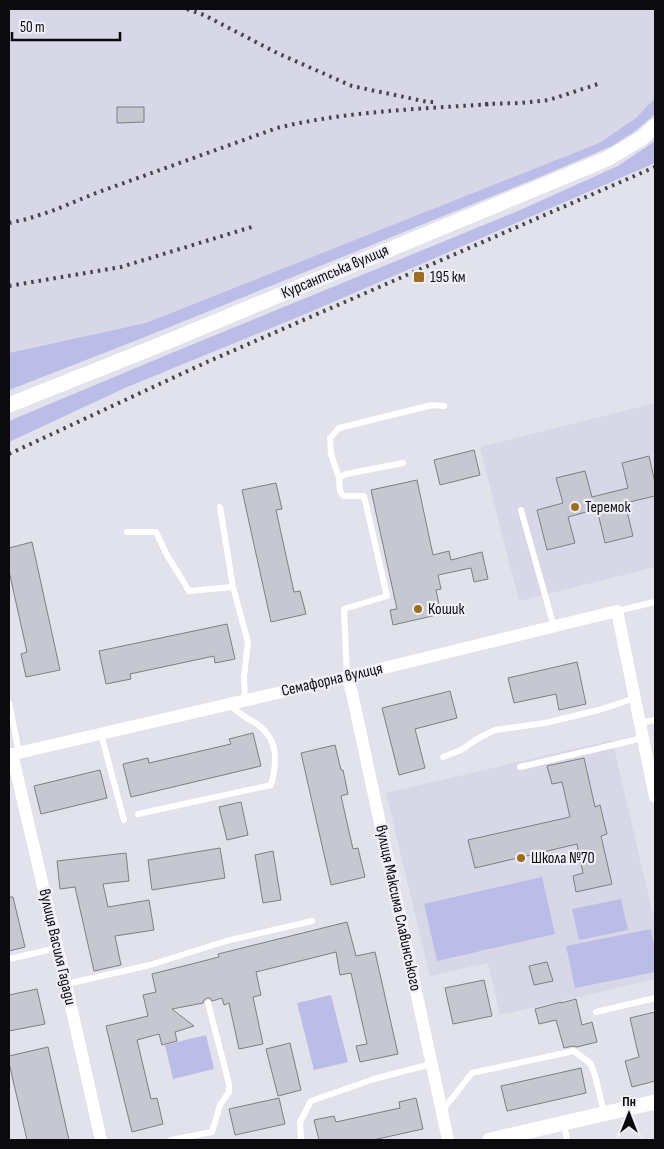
<svg xmlns="http://www.w3.org/2000/svg" width="664" height="1149" viewBox="0 0 664 1149" font-family="'Sofia Sans Condensed',sans-serif">
<style>
.built{fill:#d7d7e8}
.green{fill:#bcbce8}
.building{fill:#c6c7d0;stroke:#7e7e86}
.lines{fill:none;stroke-linecap:round;stroke-linejoin:round}
.service{stroke:#fff;stroke-width:6}
.minor{stroke:#fff;stroke-width:12}
.tertiary{stroke:#fff;stroke-width:15}
.rail{stroke:#444449;stroke-width:4;stroke-dasharray:2.5 5;stroke-linecap:butt}
.poi-dot{fill:#9d6e20;stroke:#efeff8;stroke-width:2}
.labels{text-anchor:middle;dominant-baseline:central;stroke-width:4.5;stroke-linejoin:round;paint-order:stroke}
.street-label{font-size:16px;fill:#0b0b0e;stroke:#efeff8}
.poi-label{font-size:16px;fill:#0b0b0e;stroke:#efeff8;text-anchor:start}
</style>
<rect width="100%" height="100%" fill="#e1e2eb"/>
<path class="built" d="M9,9h646v89l-19,20 -37,25 -453,180 -137,30z
M655,403v164l-136,34 -39,-154z
M612,740l43,183v56l-155,36 -12,-52 -58,13 -44,-183z"/>
<path class="green" d="M655,98v16l-21,18 -22,14 -70,30 -397,161 -136,53v-37l137,-30 453,-180 37,-25z
M655,141v22l-352,152 -176,72 -118,55v-21l165,-69 344,-141 100,-45z
M542,877l13,57 -118,27 -13,-57z
M621,899l7,31 -49,10 -7,-31z
M651,929l4,21v22l-80,16 -9,-42z
M331,995l17,67 -34,8 -17,-67z
M206,1035l8,34 -41,10 -8,-34z"/>
<path class="building" d="M117,107h27v15l-27,1z
M474,450l6,25 -40,10 -6,-25z
M649,456l6,27v13l-30,7 8,33 -28,7 -8,-34 -29,8 7,26 -28,7 -10,-40 26,-7 -7,-25 29,-7 7,26 36,-9 -6,-25z
M417,480l16,75 16,-4 2,9 31,-8 6,27 -14,3 -3,-14 -33,7 3,14 -5,1 5,24 -48,11 -3,-15 7,-1 -26,-119z
M276,483l6,26 -6,1 18,82 6,-1 6,23 -35,8 -29,-132z
M32,542l28,128 -34,7 -5,-23 6,-2 -18,-81v-23z
M227,624l8,35 -20,4 -1,-7 -84,18 1,5 -25,5 -7,-33z
M577,662l9,42 -27,6 -3,-16 -42,9 -6,-25z
M450,691l7,27 -42,11 10,39 -26,7 -17,-67z
M253,733l8,33 -130,31 -8,-33 25,-6 1,5 82,-19 -2,-5z
M335,745l6,25h2l5,24 -7,2 12,53 5,-1 7,29 -34,8 -30,-132z
M584,758l11,49 5,-2 7,29 -6,2 11,48 -36,8 -3,-16 10,-3 -6,-29 -102,24 -7,-28 102,-23 -8,-35 -10,2 -5,-18z
M100,770l7,28 -66,16 -7,-28z
M241,802l7,33 -21,5 -8,-33z
M220,848l5,30 -73,12 -4,-30z
M273,851l8,49 -18,3 -8,-48z
M126,853l3,28 -26,3 5,23 41,-7 5,30 -39,6 6,29 -27,6 -19,-84 -15,2 -3,-28z
M9,897h4l12,50 -16,4z
M347,922l9,34 19,-4 23,102 -38,8 -4,-16 11,-2 -16,-71 -11,2 -4,-23 -80,20 5,23 -8,2 10,47 -24,5 -10,-46 -5,2 -2,-7 -10,3 -2,-3h-3l-3,2 -1,3 -31,6 22,17 -19,6 2,9 -15,4 -3,-11 -22,6 14,59 6,-1 6,26 -31,8 -26,-106 42,-10 -5,-21 13,-3 -4,-18 67,-17 -1,-3z
M547,962l6,19 -19,4 -5,-19z
M484,980l8,36 -39,8 -8,-36z
M37,989l8,35 -36,7v-36z
M576,999l6,26 10,-3 5,20 -20,5 -4,-1 -9,2 -8,-28 -17,4 -4,-15 26,-7v1z
M655,1012v69l-23,6 -7,-26 14,-4 -9,-39z
M290,1043l11,47 -23,6 -12,-47z
M48,1047l21,93h-42l-18,-77v-7z
M581,1068l5,25 -79,18 -6,-25z
M279,1098l6,26 -50,11 -6,-26z
M416,1098l7,31 -50,11h-54l-5,-20 20,-4 2,6 64,-14 -1,-6z"/>
<g class="lines">
<path class="service" d="M339,478l-8,-24 -1,-16 9,-10 93,-23 12,1
M220,507l13,80 15,55 -4,34 1,25
M521,510l33,117
M127,532h29l11,23 22,36 44,-4
M617,611l38,-9
M347,677l-3,-68 43,-13 -23,-100h-21l-3,-5 -1,-13 7,-4 57,-11
M9,703l10,49
M640,723l15,-3
M101,734l23,86
M443,757l18,-7 16,-11 18,-9 50,-7 54,-13 36,-12
M520,767l123,-29
M138,814l133,-29c6,-22 8,-45 -13,-60 -4,-4 -9,-5 -13,-8 -5,-4 -11,-8 -16,-12
M9,959l48,-11
M66,984l84,-19 76,-24 86,-20
M596,1012l59,-14
M442,1111l30,-38 102,-22 17,13 5,15 8,34
M564,1124l3,16
M171,1140l41,-8 8,-27 9,-13v-8l-21,-81
M301,1140l-1,-18 11,-21 63,-22 57,-15"/>
<path class="minor" d="M347,677l5,16 96,447
M12,754l54,230 35,156
M9,755l338,-78 270,-66 38,186"/>
<path class="tertiary" d="M9,405l153,-61 445,-185 35,-21 13,-12
M490,1140l165,-38"/>
<path class="rail" d="M187,9l17,6 73,38 75,33 76,16h7
M485,104l36,-1 28,-3 52,-17
M9,223l18,-4 25,-8 44,-18 181,-65c70,-17 142,-19 215,-24
M9,286l112,-19 134,-41
M9,454l198,-92 448,-195"/>
</g>
<g class="poi-dot">
<rect x="413" y="271" width="12" height="12" rx="2.5"/>
<circle cx="575" cy="507" r="5"/>
<circle cx="418" cy="609" r="5"/>
<circle cx="521" cy="858" r="5"/>
</g>
<g class="labels">
<g class="street-label">
<text transform="translate(335 272) rotate(-23)">Курсантська вулиця</text>
<text transform="translate(332 680) rotate(-13)">Семафорна вулиця</text>
<text transform="translate(398 908) rotate(78)">вулиця Максима Славинського</text>
<text transform="translate(57 947) rotate(77)">вулиця Василя Гадади</text>
</g>
<g class="poi-label">
<text x="430" y="277">195 км</text>
<text x="585" y="507">Теремок</text>
<text x="428" y="609">Кошик</text>
<text x="531" y="858">Школа №70</text>
</g>
</g>
<rect width="664" height="1149" fill="none" stroke="#0b0b0e" stroke-width="20"/>
<g transform="translate(629 1114)" stroke="#efeff8" stroke-width="4" paint-order="stroke">
<path d="M0-4L9 19L0 12L-9 19Z" fill="#0b0b0e"/>
<text y="-8" font-size="14" font-weight="bold" text-anchor="middle" fill="#0b0b0e">Пн</text>
</g>
<path d="M12 32v8h108v-8" fill="none" stroke="#0b0b0e" stroke-width="2.5"/>
<text x="20" y="32" font-size="15" fill="#0b0b0e" stroke="#efeff8" stroke-width="4" paint-order="stroke">50 m</text>
</svg>
